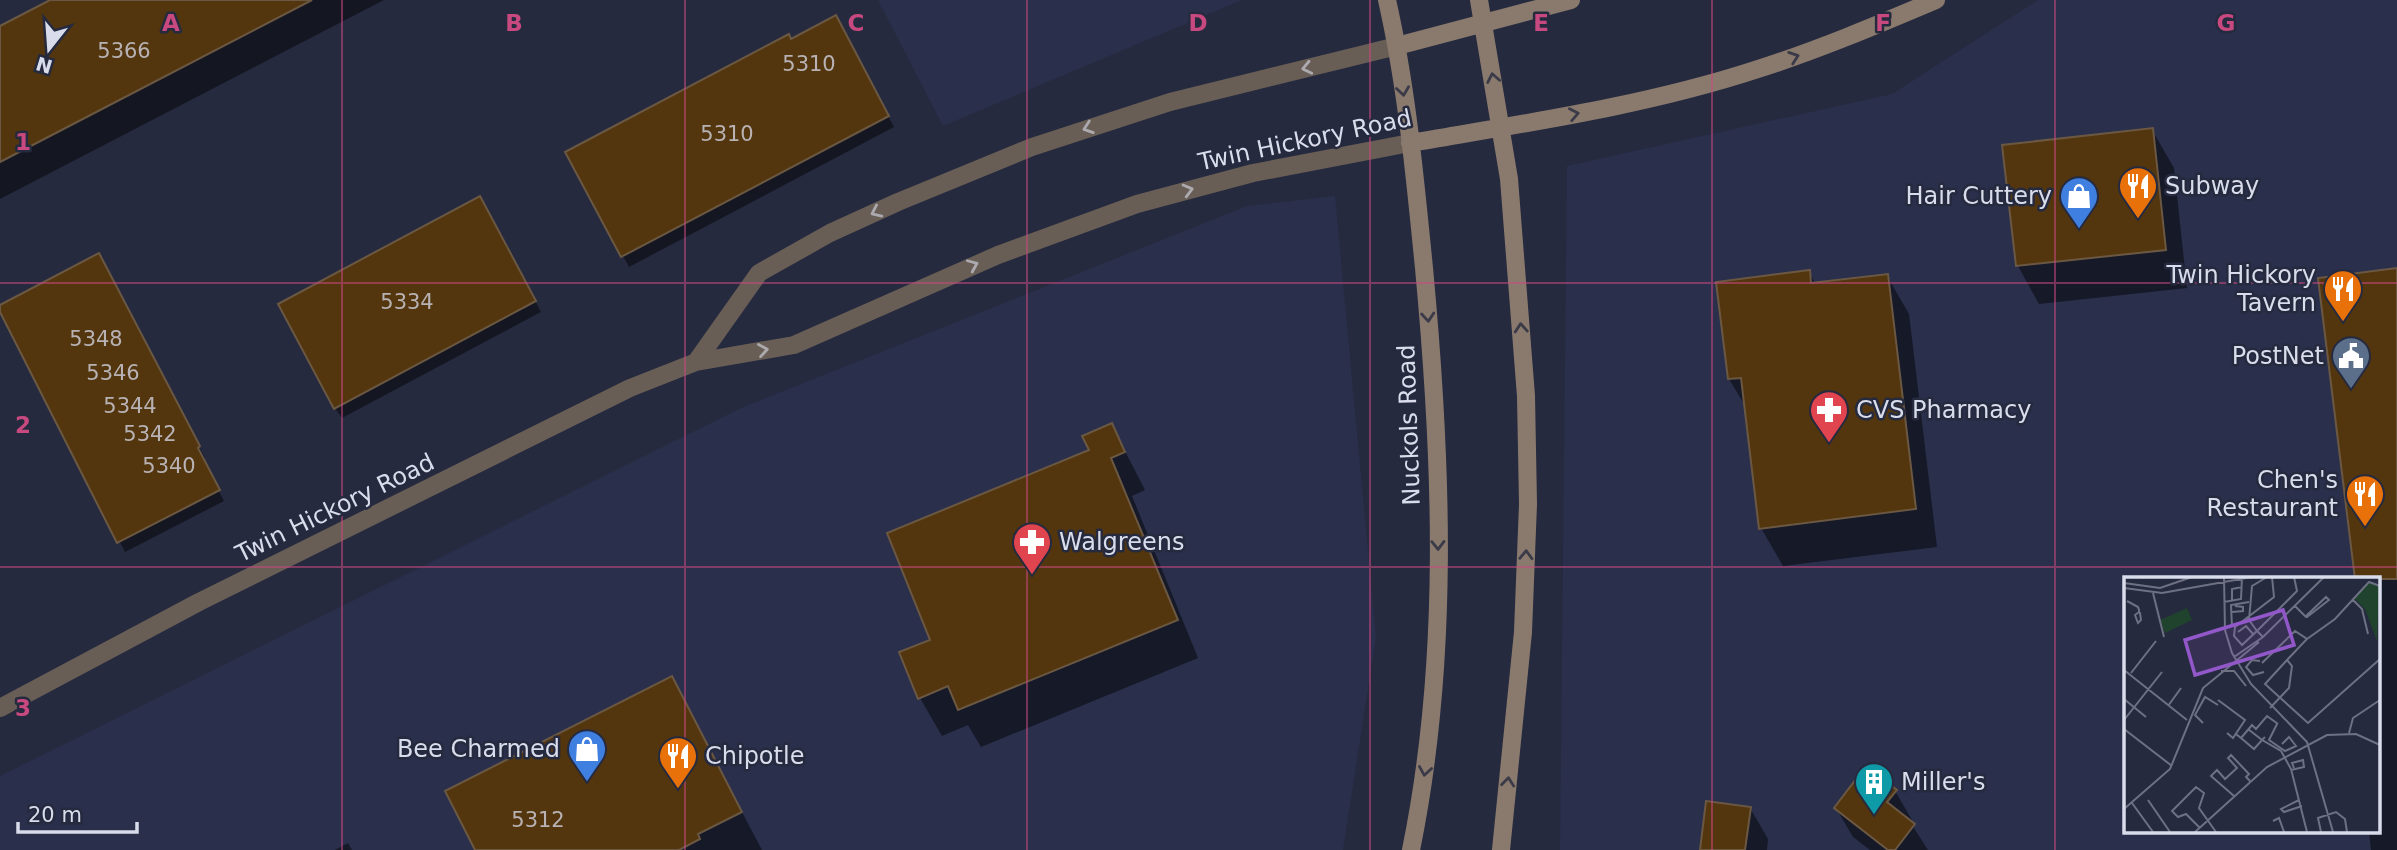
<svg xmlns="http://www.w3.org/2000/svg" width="2397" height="850" viewBox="0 0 2397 850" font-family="'DejaVu Sans',sans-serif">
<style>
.built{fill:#2a2f4b;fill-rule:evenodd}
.shadow{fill:#0007}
.building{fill:#53360e;stroke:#6b5843;stroke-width:2}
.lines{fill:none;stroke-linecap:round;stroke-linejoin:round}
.tertiary{stroke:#685e56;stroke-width:18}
.secondary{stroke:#8a7a6d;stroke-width:18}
.oneway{stroke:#3a3a48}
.oneway2{stroke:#acaaaf}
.grid{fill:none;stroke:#c8497f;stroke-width:2;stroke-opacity:0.55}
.labels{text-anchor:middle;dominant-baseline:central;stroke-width:5;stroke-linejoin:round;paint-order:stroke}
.number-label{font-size:21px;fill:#b8b2b4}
.street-label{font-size:24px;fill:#d9dceb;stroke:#262a3f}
.poi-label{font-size:24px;fill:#d9dceb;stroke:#262a3f;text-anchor:start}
.inset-road{fill:none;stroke:#6e7184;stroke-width:2}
.view{fill:#9258ca;fill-opacity:0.15;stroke:#9258ca;stroke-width:3.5}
.inset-edge{fill:none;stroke:#d9dceb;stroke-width:3.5}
.grid-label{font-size:23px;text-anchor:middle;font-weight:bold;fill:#c8497f;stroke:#262a3f;stroke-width:5;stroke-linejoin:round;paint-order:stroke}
</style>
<rect width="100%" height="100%" fill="#262a3f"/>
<path class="built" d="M878,0h364l-299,126z
M2038,0h359v850h-837l7,-684 325,-72zM2126,579h252v252h-252z
M1335,196l41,441 -33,213h-1343v-74l741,-368 506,-202z"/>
<path class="shadow" d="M65,0h319l-384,199v-171z
M841,28l53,99 -265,140 -62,-115 224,-111z
M2152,130l22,38 13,120 -148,16 -21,-38 -14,-120z
M486,209l55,103 -199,106 -7,-10z
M105,266l100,192 -3,1 22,42 -99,51 -125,-244z
M2397,270v580h-26l-2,-19h9v-252z
M1809,272l7,13 71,-9 22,38 28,233 -154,19 -22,-38 -14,-119 -18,-30z
M1112,426l33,64 -13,6 66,162 -217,89 -13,-22 -26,11 -22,-38 -19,-45 31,-12z
M671,678l91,172h-285z
M1895,791l17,29 -2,2 18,28h-58l-17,-13 -17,-29z
M1750,808l18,31 -1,11h-66z
M348,843l4,7h-17z"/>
<path class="building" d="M50,0h262l-312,162v-136z
M836,15l53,101 -268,141 -56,-105 224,-118 2,5z
M2153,128l13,122 -150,16 -14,-121z
M480,196l56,105 -202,108 -56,-105z
M99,253l101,193 -2,2 22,42 -103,53 -117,-231v-7z
M2397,268v311h-42l-37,-301z
M1810,270l1,13 77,-9 28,235 -157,20 -18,-151 -13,1 -12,-97z
M1112,423l13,29 -14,6 67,162 -220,90 -10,-24 -30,13 -19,-47 31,-12 -43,-107 202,-83 -7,-14z
M672,676l70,136 -44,22 2,5 -21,11h-204l-30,-59z
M1866,766l31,24 -10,12 28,22 -20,26h-7l-54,-42z
M1706,801l45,6 -6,43h-45z"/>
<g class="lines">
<path class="tertiary" d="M696,362l63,-89 71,-40 68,-31 134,-55 138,-45 227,-56
M0,708l199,-106 431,-214 66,-26 98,-17 204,-90 139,-51 116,-31 157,-30"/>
<path class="secondary" d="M1387,0c20,88 28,179 37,268 18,193 26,391 -13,582
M1479,0l30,179 17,217 2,108 -5,128 -22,218
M1397,46l174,-46
M1410,143c116,-20 235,-37 348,-74 60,-19 119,-44 178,-69"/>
</g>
<defs><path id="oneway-chevron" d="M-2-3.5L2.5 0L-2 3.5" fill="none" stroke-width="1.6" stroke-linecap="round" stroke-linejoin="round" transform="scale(1.75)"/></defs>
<g class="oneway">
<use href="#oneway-chevron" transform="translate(1794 57) rotate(-19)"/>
<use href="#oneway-chevron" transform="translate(1493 78) rotate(-101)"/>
<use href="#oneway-chevron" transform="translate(1403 91) rotate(82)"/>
<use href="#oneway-chevron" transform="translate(1574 114) rotate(-11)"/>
<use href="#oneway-chevron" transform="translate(1428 317) rotate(85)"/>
<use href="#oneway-chevron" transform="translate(1521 328) rotate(-94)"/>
<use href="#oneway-chevron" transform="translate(1438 545) rotate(89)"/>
<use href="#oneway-chevron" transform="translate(1526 555) rotate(-88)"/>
<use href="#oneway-chevron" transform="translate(1425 771) rotate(99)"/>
<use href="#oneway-chevron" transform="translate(1508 782) rotate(-84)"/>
</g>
<g class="oneway2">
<use href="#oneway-chevron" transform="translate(1307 68) rotate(167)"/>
<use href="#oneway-chevron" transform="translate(1088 128) rotate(161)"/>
<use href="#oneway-chevron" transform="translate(1188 190) rotate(-15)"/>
<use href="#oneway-chevron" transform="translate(876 212) rotate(155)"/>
<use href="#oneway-chevron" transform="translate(973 265) rotate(-23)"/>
<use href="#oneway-chevron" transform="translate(763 350) rotate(-10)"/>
</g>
<path class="grid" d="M342,0v850M685,0v850M1027,0v850M1370,0v850M1712,0v850M2055,0v850M0,283h2397M0,567h2397"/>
<defs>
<symbol id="restaurant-pin" viewBox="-11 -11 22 30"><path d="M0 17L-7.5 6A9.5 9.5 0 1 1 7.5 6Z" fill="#e8710a" stroke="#262a3f"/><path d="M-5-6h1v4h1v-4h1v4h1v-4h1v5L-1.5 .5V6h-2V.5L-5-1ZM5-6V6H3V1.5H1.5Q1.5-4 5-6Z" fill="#fff"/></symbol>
<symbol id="shop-pin" viewBox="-11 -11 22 30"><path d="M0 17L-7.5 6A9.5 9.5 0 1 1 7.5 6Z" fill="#3f7fe0" stroke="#262a3f"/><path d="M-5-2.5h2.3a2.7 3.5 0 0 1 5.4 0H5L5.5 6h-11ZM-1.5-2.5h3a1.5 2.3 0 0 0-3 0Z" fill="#fff"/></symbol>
<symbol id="civic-pin" viewBox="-11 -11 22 30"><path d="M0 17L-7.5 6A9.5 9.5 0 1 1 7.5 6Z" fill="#5c6f8a" stroke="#262a3f"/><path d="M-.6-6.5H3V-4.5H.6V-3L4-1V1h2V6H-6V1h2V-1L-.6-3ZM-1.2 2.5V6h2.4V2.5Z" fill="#fff"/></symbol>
<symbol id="pharmacy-pin" viewBox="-11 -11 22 30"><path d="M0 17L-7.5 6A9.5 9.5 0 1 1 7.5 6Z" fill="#e0444e" stroke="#262a3f"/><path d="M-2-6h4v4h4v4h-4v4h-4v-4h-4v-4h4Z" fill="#fff"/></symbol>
<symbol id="building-pin" viewBox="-11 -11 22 30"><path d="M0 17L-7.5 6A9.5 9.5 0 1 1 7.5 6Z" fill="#0f9aa8" stroke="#262a3f"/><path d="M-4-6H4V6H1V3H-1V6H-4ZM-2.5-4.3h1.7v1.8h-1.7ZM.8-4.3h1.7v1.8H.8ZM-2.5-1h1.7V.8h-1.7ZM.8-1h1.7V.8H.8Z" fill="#fff"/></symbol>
</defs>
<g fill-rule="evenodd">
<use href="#restaurant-pin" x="2116" y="164" width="44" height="60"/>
<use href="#shop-pin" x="2057" y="174" width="44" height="60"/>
<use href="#restaurant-pin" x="2321" y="267" width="44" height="60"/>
<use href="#civic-pin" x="2329" y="334" width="44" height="60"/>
<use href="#pharmacy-pin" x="1807" y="388" width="44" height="60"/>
<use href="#restaurant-pin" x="2343" y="472" width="44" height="60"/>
<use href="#pharmacy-pin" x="1010" y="520" width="44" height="60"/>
<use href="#shop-pin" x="565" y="727" width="44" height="60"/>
<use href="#restaurant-pin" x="656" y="734" width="44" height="60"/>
<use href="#building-pin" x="1852" y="760" width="44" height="60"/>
</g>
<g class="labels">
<g class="number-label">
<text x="124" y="51">5366</text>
<text x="809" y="64">5310</text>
<text x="727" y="134">5310</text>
<text x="407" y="302">5334</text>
<text x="96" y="339">5348</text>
<text x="113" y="373">5346</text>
<text x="130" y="406">5344</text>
<text x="150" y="434">5342</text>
<text x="169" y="466">5340</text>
<text x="538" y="820">5312</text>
</g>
<g class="street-label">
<text transform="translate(1305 140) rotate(-12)">Twin Hickory Road</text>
<text transform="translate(1409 425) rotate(-92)">Nuckols Road</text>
<text transform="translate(335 508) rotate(-26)">Twin Hickory Road</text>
</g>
<g class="poi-label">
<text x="2165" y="186">Subway</text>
<text x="2052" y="196" text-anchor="end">Hair Cuttery</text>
<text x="2316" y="275" text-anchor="end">Twin Hickory<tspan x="2316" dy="28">Tavern</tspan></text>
<text x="2324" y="356" text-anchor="end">PostNet</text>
<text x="1856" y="410">CVS Pharmacy</text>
<text x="2338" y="480" text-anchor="end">Chen's<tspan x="2338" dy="28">Restaurant</tspan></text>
<text x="1059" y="542">Walgreens</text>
<text x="560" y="749" text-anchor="end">Bee Charmed</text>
<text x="705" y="756">Chipotle</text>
<text x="1901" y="782">Miller's</text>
</g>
</g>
<g transform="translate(2124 577)">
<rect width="256" height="256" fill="#262a3f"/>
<path d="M245,5l10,4 -2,55 -12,-32 -11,-11zM63,31l5,12 -27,13 -5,-13z" fill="#20432d"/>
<path class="inset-road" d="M100,0l1,53 7,23 19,31 56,58 26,90M143,0l-15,9 -3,34 8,11 40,-40 -3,-14M0,6l36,5 32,-11M0,11l38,5 90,-16M29,16l11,44M229,23l9,9 6,25M3,24l11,6 1,3v2l1,1 1,7 -3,3 -3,-8 4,-3M108,24v-12l10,-2M100,25l17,-3 1,-22M171,29l11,11h1l22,-17 -3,-3 -21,20M108,35l11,-1v-4l-8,-1M108,50l-1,-22 18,-3M114,55l8,-6 8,9M139,60l-6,-6 -15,14 -8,-9 1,-9 39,-30 -2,-20M183,62l28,-20 34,-37 11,4M110,80l29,-20 61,-60M163,83l-22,24 43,39 72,-64M112,84l23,-19M136,84l-8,-1 -6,7 7,8 11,-3M138,86l33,-32 12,8 -20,21 5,6 -3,22 -19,20M0,93l63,50M97,94h13l12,15M7,96l25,-32M0,122l22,18M94,123l27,20 -12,18 -6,-5M44,129l13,-18M0,143l38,-48M79,146l-8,-8 10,-18 13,8M153,147l-8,16 16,11 11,-5 -7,-9 -7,7M0,152l48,37M124,152l14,11 3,-3M225,156l4,-15 27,-18M112,157l5,4 11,-13 4,4 11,-13 11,8M117,161l13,11 8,-9 19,11 10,18 16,63M167,193l13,-3 -1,-7 -11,3 2,5M110,219l-23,-20 6,-6 8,9 12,-11 -9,-10 3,-3 18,19 -3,3 4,4M24,223l22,32M175,223l-18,9 3,3 18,-6M8,226l21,29M0,232l46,-40 33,-81 33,-27M149,244l6,-3 5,14M76,251l-14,-14 -8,3 -6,-6 24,-24 8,6 -5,15 17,24M71,255l72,-65 60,-32 29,-1 24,11M197,255l-3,-14 18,-6 9,7 2,13"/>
<path class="view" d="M159,33l11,35 -99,30 -10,-35z"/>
<rect width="256" height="256" class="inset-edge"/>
</g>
<g class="grid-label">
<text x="171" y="31">A</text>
<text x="514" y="31">B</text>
<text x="856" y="31">C</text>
<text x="1198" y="31">D</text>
<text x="1541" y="31">E</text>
<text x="1883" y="31">F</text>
<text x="2226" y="31">G</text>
<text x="23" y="150">1</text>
<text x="23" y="433">2</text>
<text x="23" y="716">3</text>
</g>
<g transform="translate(49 49) rotate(197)" stroke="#262a3f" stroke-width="5" paint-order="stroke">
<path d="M0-5L12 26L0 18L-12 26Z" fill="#d9dceb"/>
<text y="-10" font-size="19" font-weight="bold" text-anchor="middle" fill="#d9dceb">N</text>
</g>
<path d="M18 822v10h119v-10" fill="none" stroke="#d9dceb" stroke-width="3.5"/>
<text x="28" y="822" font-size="21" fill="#d9dceb" stroke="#262a3f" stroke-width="5" paint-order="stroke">20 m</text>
</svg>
